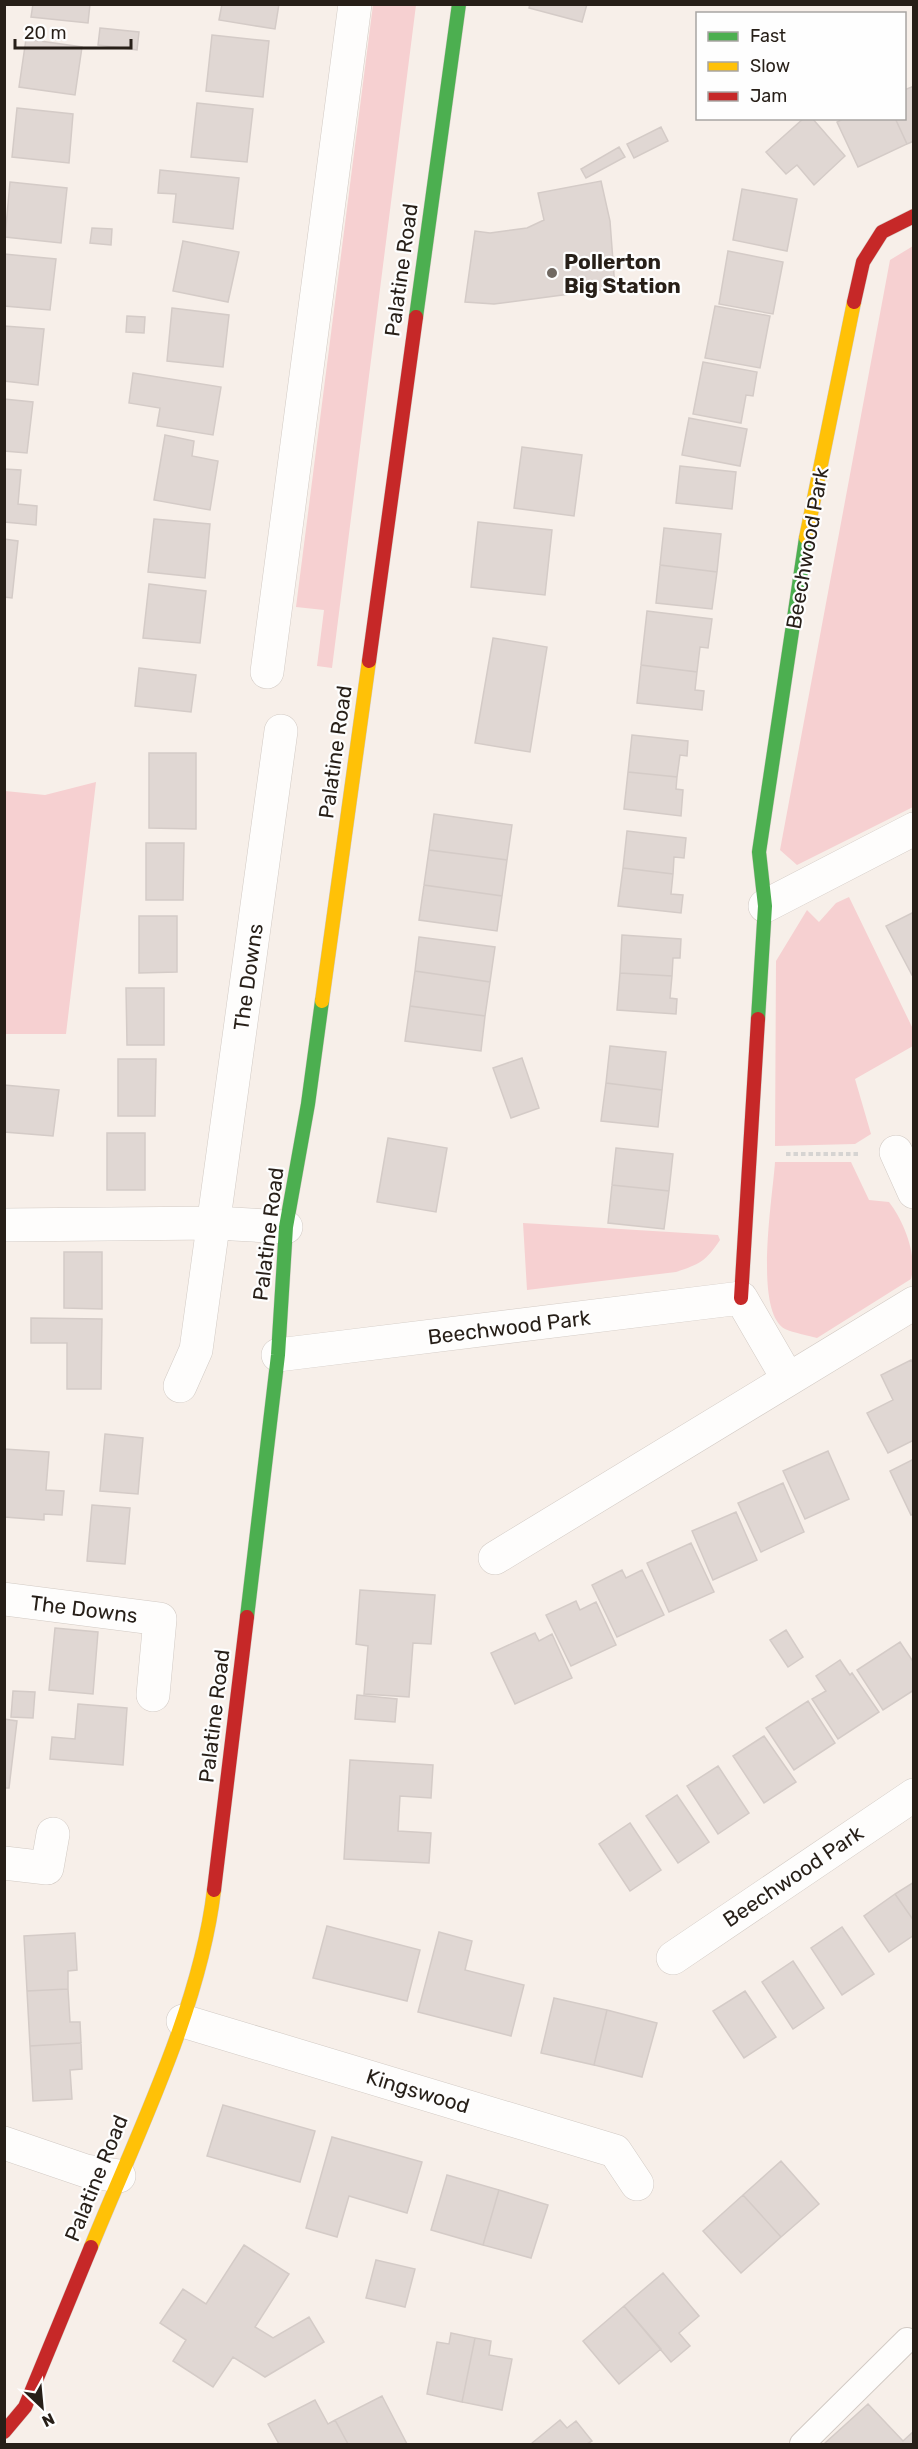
<svg xmlns="http://www.w3.org/2000/svg" width="918" height="2449" viewBox="0 0 918 2449" font-family="Rubik,sans-serif">
<style>
.grass{fill:#f6d0d1}
.building{fill:#e0d7d3;stroke:#d4cbc7;stroke-width:1.5}
.lines{fill:none;stroke-linecap:round;stroke-linejoin:round}
.lane-casing{stroke:#d2cac4;stroke-width:26}
.street-casing{stroke:#d2cac4;stroke-width:34}
.fast-casing{stroke:#d2cac4;stroke-width:15}
.slow-casing{stroke:#d2cac4;stroke-width:15}
.jam-casing{stroke:#d2cac4;stroke-width:15}
.path{stroke:#d6d4d2;stroke-width:4;stroke-dasharray:4.5 3;stroke-linecap:butt}
.lane{stroke:#fefdfc;stroke-width:24}
.street{stroke:#fefdfc;stroke-width:33}
.fast{stroke:#4caf50;stroke-width:14}
.slow{stroke:#ffc107;stroke-width:14}
.jam{stroke:#c62828;stroke-width:14}
.poi-dot{fill:#706861;stroke:#fefefe;stroke-width:2}
.labels{text-anchor:middle;dominant-baseline:central;stroke-width:4.5;stroke-linejoin:round;paint-order:stroke}
.poi-label{font-size:21px;font-weight:bold;fill:#271f18;stroke:#fefefe;text-anchor:start}
.street-label{font-size:21px;fill:#271f18;stroke:#fefefe}
</style>
<rect width="100%" height="100%" fill="#f7efe9"/>
<path class="grass" d="M373,5h43l-84,663 -15,-2 7,-56 -28,-3z
M913,246v561l-116,58 -17,-15 110,-590z
M96,782l-30,252h-61v-243l40,4z
M849,897l64,132v17l-58,33 16,55 -16,10 -80,2 1,-185 31,-51 12,12 17,-19z
M775,1162h76l18,38 20,2c14,18 29,53 22,77l-94,59c-10,-3 -23,-5 -32,-9 -32,-18 -12,-133 -10,-167z
M523,1223l195,12 2,5c-14,21 -20,24 -44,32l-149,18z"/>
<path class="building" d="M33,4h57l-2,19 -57,-6z
M222,4h57l-4,25 -56,-9z
M530,4h57l-5,18 -53,-14z
M100,28l39,4 -2,18 -39,-5z
M212,35l57,6 -6,56 -57,-6z
M26,39l56,8 -7,48 -56,-8z
M914,86v55l-7,3 -12,-26h9v-28z
M197,103l56,6 -6,53 -56,-5z
M17,108l56,6 -4,49 -57,-6z
M804,118h8l33,38 -31,29 -17,-20 -11,9 -20,-22z
M845,118h50l12,26 -49,23 -21,-45z
M661,127l7,14 -34,17 -7,-14z
M619,147l6,10 -39,21 -5,-9z
M160,170l79,8 -6,51 -60,-7 3,-28 -18,-1z
M601,181l9,40 5,67 -121,16 -29,-2 10,-71 15,2 37,-5 17,-8 -6,-27z
M10,182l57,6 -6,55 -56,-6z
M742,189l55,10 -10,52 -54,-11z
M92,228l20,1 -1,16 -21,-2z
M183,241l56,11 -11,50 -55,-11z
M728,251l55,11 -10,52 -54,-10z
M4,254l52,5 -6,51 -46,-4z
M715,306l55,10 -10,52 -55,-10z
M172,308l57,7 -6,52 -56,-6z
M127,316l18,1 -1,16 -18,-1z
M4,326l40,3 -6,56 -34,-4z
M703,362l54,10 -4,24 -7,-1 -5,28 -48,-9z
M133,373l88,14 -8,48 -56,-9 3,-18 -31,-5z
M4,399l29,3 -6,51 -23,-2z
M689,418l58,11 -7,37 -58,-11z
M165,435l29,6 -2,15 26,5 -8,49 -56,-10z
M522,447l60,8 -8,61 -60,-8z
M680,466l56,6 -4,37 -56,-6z
M4,469l17,1 -3,34 19,2 -1,19 -32,-3z
M154,519l56,5 -5,54 -57,-6z
M478,522l74,8 -7,65 -74,-8z
M664,528l57,6 -4,38 -57,-7z
M4,539l14,2 -6,57 -8,-1z
M660,565l57,7 -5,37 -56,-6z
M149,584l57,7 -6,52 -57,-5z
M647,611l65,8 -4,29 -8,-1 -3,25 -56,-7z
M493,638l54,9 -17,105 -55,-9z
M641,665l56,7 -2,18 9,1 -2,19 -65,-7z
M139,668l57,7 -5,37 -56,-6z
M632,735l56,6 -1,15 -7,-1 -3,22 -49,-5z
M149,753h47v76l-47,-1z
M628,772l49,5 -1,12 7,1 -2,26 -57,-7z
M434,814l78,11 -5,35 -78,-10z
M627,831l59,7 -2,20 -10,-1 -1,17 -50,-6z
M146,843h38l-1,57h-37z
M429,850l78,10 -5,36 -78,-11z
M623,868l50,6 -2,20 12,1 -2,18 -63,-7z
M424,885l78,11 -5,35 -78,-11z
M914,912v62l-2,1 -26,-49z
M139,916h38v56l-38,1z
M622,935l59,4 -1,19h-7l-1,18 -52,-3z
M419,937l76,10 -5,35 -75,-11z
M415,971l75,11 -5,34 -75,-10z
M620,973l52,3 -2,22 7,1 -1,15 -59,-4z
M126,988h38v57h-37z
M410,1006l75,10 -4,35 -76,-10z
M610,1046l56,6 -4,38 -56,-7z
M522,1058l17,50 -28,10 -18,-50z
M118,1059h38l-1,57h-37z
M606,1083l56,7 -4,37 -57,-6z
M4,1085l55,5 -6,46 -49,-4z
M107,1133h38v57h-38z
M388,1138l59,10 -11,64 -59,-10z
M616,1148l57,6 -4,37 -57,-6z
M612,1185l57,6 -5,38 -56,-6z
M64,1252h38v57l-38,-1z
M31,1318l71,1 -1,70h-34v-46h-36z
M911,1360l3,4v76l-26,13 -21,-40 26,-13 -12,-25z
M105,1434l38,4 -5,56 -38,-3z
M4,1449l45,3 -3,38 18,1 -2,24 -18,-1v6l-40,-3z
M828,1451l21,48 -44,20 -22,-48z
M914,1459v55l-3,1 -21,-44z
M783,1483l21,49 -43,20 -23,-49z
M92,1505l38,3 -5,56 -38,-3z
M736,1512l21,48 -44,20 -21,-49z
M691,1543l23,49 -45,20 -22,-49z
M622,1570l4,8 16,-8 22,45 -47,22 -25,-52z
M360,1590l75,5 -4,49 -18,-1 -4,54 -45,-3 4,-48 -12,-2z
M576,1601l4,9 16,-8 20,43 -45,21 -25,-51z
M55,1628l43,4 -5,62 -44,-4z
M786,1630l17,27 -15,10 -18,-27z
M535,1633l4,8 13,-7 20,44 -57,26 -24,-51z
M900,1642l14,21v27l-31,20 -26,-40z
M840,1660l10,15 2,-2 27,39 -41,27 -26,-40 14,-8 -10,-15z
M13,1691l22,1 -2,26 -22,-1z
M357,1695l40,4 -2,23 -40,-3z
M808,1701l27,42 -41,27 -28,-42z
M78,1704l49,4 -4,57 -73,-6 2,-22 23,2z
M4,1719l13,2 -8,67h-5z
M764,1736l32,46 -32,21 -31,-47z
M350,1760l83,5 -2,33 -31,-2 -2,35 33,2 -2,30 -85,-4z
M718,1766l31,47 -31,21 -31,-48z
M677,1795l32,47 -31,21 -32,-47z
M630,1823l31,47 -31,21 -31,-47z
M914,1882v39l-19,-27z
M895,1894l19,27v14l-25,17 -25,-36z
M327,1926l93,24 -13,51 -94,-23z
M842,1927l32,47 -32,21 -31,-47z
M439,1932l33,9 -7,29 59,15 -13,51 -93,-24z
M75,1933l2,37 -9,1v18l-41,2 -3,-55z
M793,1961l31,47 -31,21 -31,-47z
M68,1989l2,33h10l1,21 -51,3 -3,-55z
M745,1991l31,46 -32,21 -31,-47z
M554,1998l53,12 -13,55 -53,-12z
M607,2010l50,13 -15,54 -48,-12z
M81,2043l1,26 -12,1 2,29 -39,2 -3,-55z
M223,2105l92,26 -15,51 -93,-26z
M332,2137l90,25 -15,51 -58,-17 -12,41 -31,-9z
M781,2161l38,43 -38,33 -38,-42z
M447,2175l52,15 -16,55 -52,-15z
M499,2190l49,15 -17,53 -48,-13z
M743,2195l38,42 -40,36 -38,-42z
M244,2245l45,29 -34,53 18,11 36,-21 15,25 -59,35 -32,-20 -20,30 -40,-26 13,-21 -26,-17 23,-34 23,15z
M376,2260l39,9 -10,38 -39,-9z
M663,2273l36,43 -20,17 11,13 -19,16 -47,-56z
M624,2306l37,43 -42,35 -36,-43z
M451,2333l24,5 -13,64 -35,-8 10,-52 12,2z
M475,2338l16,3 -2,14 23,4 -10,51 -40,-8z
M382,2396l25,48h-59l-13,-24z
M315,2400l13,24 7,-4 13,24h-69l-11,-20z
M868,2404l35,37 11,-10v13h-90z
M560,2420l7,8 9,-7 16,20 -5,3h-56z"/>
<g class="lines">
<defs>
<path id="lane" d="M802,2444l105,-104"/>
<path id="street" d="M267,672l88,-668
M765,906l149,-77
M896,1152l18,40
M4,1225l211,-2 71,4
M278,1355l463,-57 47,81
M180,1386l16,-36 85,-619
M495,1558l419,-255
M4,1599l156,20 -7,76
M4,1863l43,5 6,-34
M673,1958l241,-163
M183,2021l432,130 22,33
M4,2143l82,28 33,5"/>
<path id="fast" d="M416,317l43,-313
M758,1019l7,-113 -6,-54 47,-314
M247,1617l31,-262 8,-128 22,-123 14,-103"/>
<path id="slow" d="M806,538l48,-236
M322,1001l47,-340
M91,2247c45,-111 109,-238 123,-357"/>
<path id="jam" d="M854,302l9,-40 19,-30 32,-16
M369,661l47,-344
M741,1298l17,-279
M214,1890l33,-273
M4,2432l21,-25 66,-160"/>
</defs>
<use href="#lane" class="lane-casing"/>
<use href="#street" class="street-casing"/>
<use href="#fast" class="fast-casing"/>
<use href="#slow" class="slow-casing"/>
<use href="#jam" class="jam-casing"/>
<path class="path" d="M786,1154h73"/>
<use href="#lane" class="lane"/>
<use href="#street" class="street"/>
<use href="#fast" class="fast"/>
<use href="#slow" class="slow"/>
<use href="#jam" class="jam"/>
</g>
<circle class="poi-dot" cx="552" cy="273" r="6"/>
<g class="labels">
<g class="poi-label">
<text x="564" y="261">Pollerton<tspan x="564" dy="24">Big Station</tspan></text>
</g>
<g class="street-label">
<text transform="translate(401 270) rotate(-82)">Palatine Road</text>
<text transform="translate(807 548) rotate(-80)">Beechwood Park</text>
<text transform="translate(335 752) rotate(-82)">Palatine Road</text>
<text transform="translate(248 977) rotate(-82)">The Downs</text>
<text transform="translate(268 1234) rotate(-83)">Palatine Road</text>
<text transform="translate(509 1327) rotate(-7)">Beechwood Park</text>
<text transform="translate(84 1609) rotate(7)">The Downs</text>
<text transform="translate(214 1716) rotate(-83)">Palatine Road</text>
<text transform="translate(793 1876) rotate(-34)">Beechwood Park</text>
<text transform="translate(418 2091) rotate(17)">Kingswood</text>
<text transform="translate(96 2178) rotate(-68)">Palatine Road</text>
</g>
</g>
<rect width="918" height="2449" fill="none" stroke="#271f18" stroke-width="12"/>
<rect x="696" y="12" width="210" height="108" fill="#fefefe" stroke="#a8a5a2" stroke-width="1.5"/>
<rect x="708" y="32" width="30" height="9" fill="#4caf50" stroke="#a8a5a2" stroke-width="1.5"/>
<text x="750" y="42" font-size="18" fill="#271f18">Fast</text>
<rect x="708" y="62" width="30" height="9" fill="#ffc107" stroke="#a8a5a2" stroke-width="1.5"/>
<text x="750" y="72" font-size="18" fill="#271f18">Slow</text>
<rect x="708" y="92" width="30" height="9" fill="#c62828" stroke="#a8a5a2" stroke-width="1.5"/>
<text x="750" y="102" font-size="18" fill="#271f18">Jam</text>
<g transform="translate(42 2407) rotate(154)" stroke="#fefefe" stroke-width="4.5" paint-order="stroke">
<path d="M0-4.5L10 22L0 15L-10 22Z" fill="#271f18"/>
<text y="-9" font-size="16" font-weight="bold" text-anchor="middle" fill="#271f18">N</text>
</g>
<path d="M15 39v9h116v-9" fill="none" stroke="#271f18" stroke-width="3"/>
<text x="24" y="39" font-size="18" fill="#271f18" stroke="#fefefe" stroke-width="4.5" paint-order="stroke">20 m</text>
</svg>
